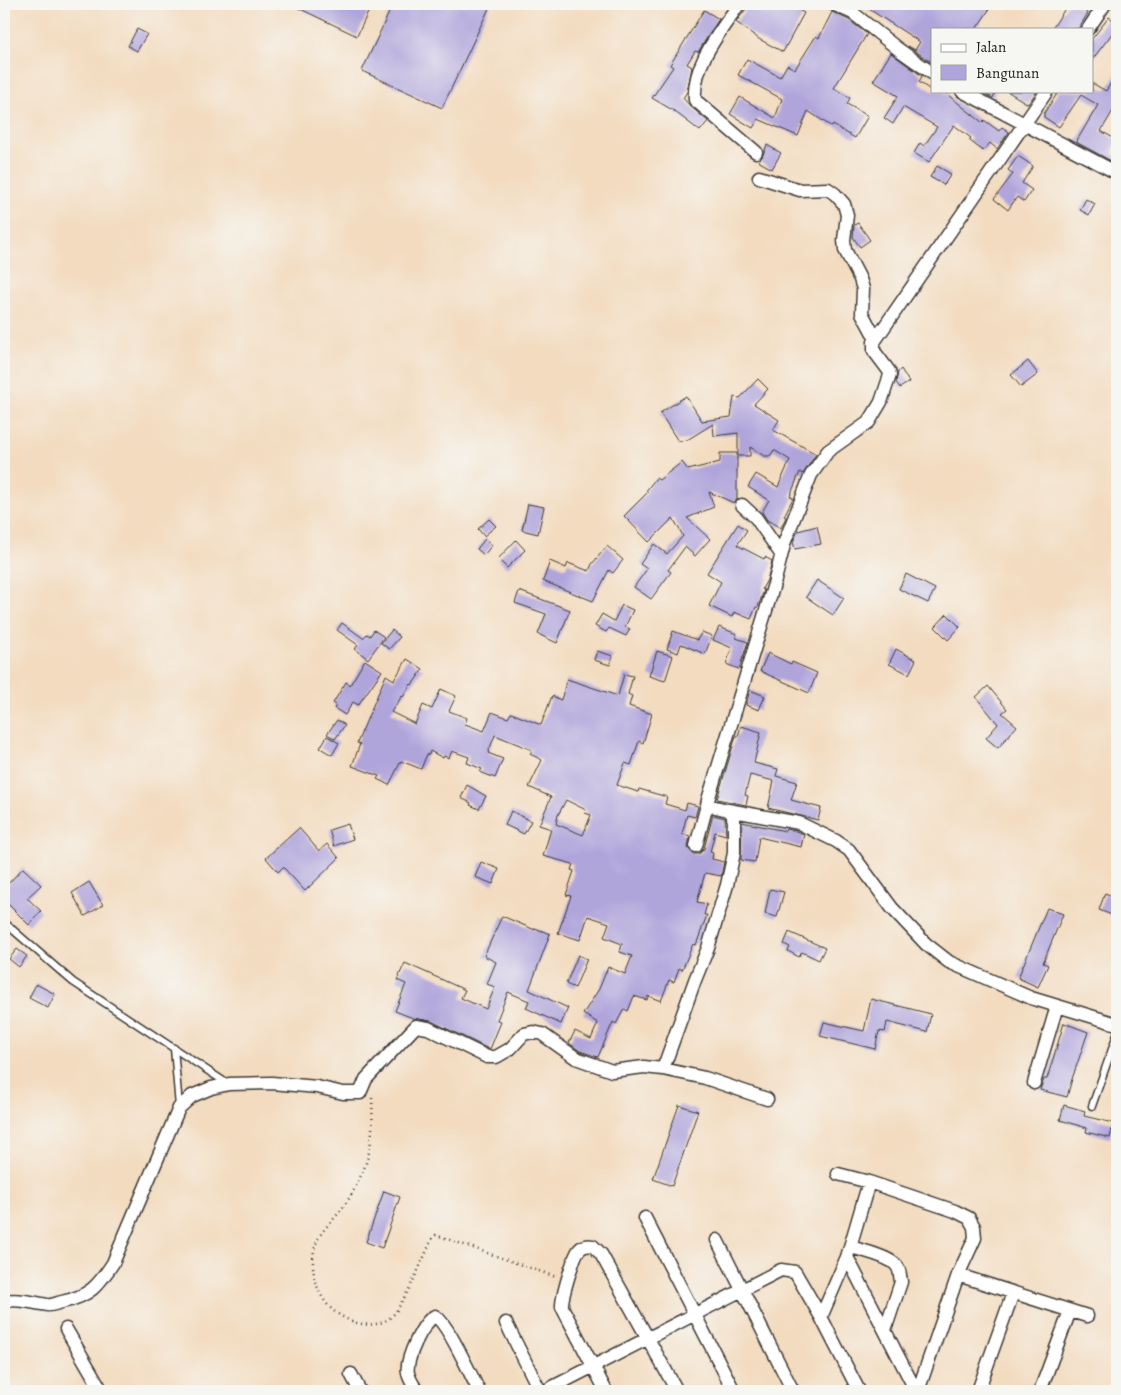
<svg xmlns="http://www.w3.org/2000/svg" width="1121" height="1395" viewBox="0 0 1121 1395" font-family="Alegreya,serif">
<style>
.building{fill:#b0a5db;fill-rule:evenodd}
.lines{fill:none;stroke-linecap:round;stroke-linejoin:round}
.lane-casing{stroke:#3c3934;stroke-width:9}
.street-casing{stroke:#3c3934;stroke-width:15}
.path{stroke:#3c3934;stroke-width:2.5;stroke-dasharray:1 4;stroke-linecap:butt}
.lane{stroke:#fff;stroke-width:6}
.street{stroke:#fff;stroke-width:12}
</style>
<rect width="100%" height="100%" fill="#f6f6f2"/>
<filter id="ink" filterUnits="userSpaceOnUse"><feTurbulence type="fractalNoise" baseFrequency=".02" numOctaves="2"/><feDisplacementMap in="SourceGraphic" scale="10" xChannelSelector="R" yChannelSelector="G"/><feConvolveMatrix kernelMatrix="1 2 1 2 8 2 1 2 1" color-interpolation-filters="sRGB"/></filter>
<filter id="wash" filterUnits="userSpaceOnUse"><feTurbulence type="fractalNoise" baseFrequency=".0096" numOctaves="4" result="noise"/><feDisplacementMap in="SourceGraphic" scale="20" xChannelSelector="R" yChannelSelector="G"/><feGaussianBlur stdDeviation="1.12" result="paint"/><feColorMatrix in="noise" values="0 0 0 0 0 0 0 0 0 0 0 0 0 0 0 0 0 1.4 0 .05"/><feComposite in="paint" operator="in"/></filter>
<g filter="url(#wash)">
<rect width="100%" height="100%" fill="#f3dbbf"/>
<g id="blocks">
<path class="building" d="M290,4h82l-15,32z
M393,4h98l-49,104 -80,-37z
M750,4h39l15,9 -21,39 -24,-13 -23,-17z
M861,4h33l6,3 2,-3h91l-17,25h-44l-1,33 -23,-16 7,4 5,-8z
M1068,4h6l14,9 -10,16h-26z
M704,10l15,9 -21,33 -3,-1 -8,13 5,3 -5,25 -4,6 7,8 18,15 -8,10 -26,-20 -22,-13 21,-31 -3,-2z
M832,12l17,8 18,14 -33,54 16,10 -3,6 21,12 -13,22 -22,-13 -1,2 -24,-16 -10,25 -40,-17 -5,9 -23,-14 10,-17 35,21 7,-19 -44,-24 9,-16 33,18 7,-12 8,4 21,-33 3,2z
M1109,17l8,6v4l-25,33v-21z
M137,29l10,5 -10,17 -9,-5z
M891,53l31,23 -3,6 13,9h11l40,32 1,-3 15,11 3,-4 7,5 -12,17 -7,-6 -7,8 -14,-11 2,-2 -17,-13 -25,37 -15,-9 6,-10 4,3 13,-19 -34,-20 -10,17 -9,-6 14,-22 -25,-15z
M1117,73v31l-16,27 16,9 -5,13 5,3 -2,7 -39,-21 22,-37 -17,-10 -22,32 -15,-10v-4l15,-22h33v-8l14,8z
M980,91h16l-3,7z
M1007,91h30l-9,13z
M767,145l14,8 -9,16 -14,-8 4,-4z
M1018,156l15,10 -11,17 10,7 -8,12 -7,-5 -9,13 -14,-11 19,-25 -5,-4z
M937,166l14,8 -7,11 -14,-8z
M1086,199l9,5 -6,11 -9,-5z
M858,223l12,17 -10,7 -7,-10 1,-12z
M1028,361l10,13 -17,13 -10,-12z
M901,369l8,13 -9,6 -4,-6 2,-10z
M758,379l10,10 -14,15 25,16 -6,10 43,24 -13,20 -3,-2 -10,24 3,2 -9,18 2,1 -5,11 -14,-8 -5,-8 7,-12 -21,-13 8,-13 22,13 12,-27 -16,-10 -4,6h-6l-14,-9v9h-12v-23l-24,3 -1,-12 -26,16 -9,1 -18,-28 26,-17 16,25 29,-4 3,-20 6,1z
M720,453h17v46l-3,4 -25,-11 5,15 -27,11 23,21 -15,17 -10,-9 -17,23 3,2 -20,27 -17,-12 13,-18 -7,-5 14,-20 13,10 16,-18 -10,-18 -24,24 -25,-26 24,-24 -2,-1 10,-13 3,2 23,-18 6,8 32,-8z
M528,504l16,3 -6,27 -16,-4z
M489,519l7,7 -12,10 -6,-7z
M738,524l9,6 -10,15 27,14 1,-2 7,4 -5,19 -5,9 2,1 -6,17h-2l-5,12 -17,-7 -2,5 -23,-11 12,-24 -14,-9z
M817,526l4,18 -26,5 -2,-7 5,-11z
M485,539l7,6 -8,10 -7,-6z
M516,540l9,10 -18,18 -9,-9z
M607,546l16,14 -10,13 -4,-3 -16,31 -50,-20 7,-20 16,7 2,-5 21,8 3,-7z
M906,574l29,15 -7,14 -29,-14z
M817,580l27,18 -11,17 -27,-18z
M519,591l51,19 -13,33 -19,-9 8,-20 -31,-11z
M622,605l11,5 -8,17 5,2 -4,7 -17,-8 -3,4 -11,-6 7,-12 12,7z
M947,614l13,13 -12,13 -13,-13z
M342,623l21,15 4,-4 3,2 4,-6 10,7 -16,22 -13,-10 3,-4 -21,-15z
M719,627l18,7 -1,4 12,4 -9,27 -13,-5 6,-16 -19,-8z
M392,630l8,7 -11,12 -8,-6z
M673,631l24,9 5,-8 10,4 -7,18 -24,-10 -3,9 -11,-4z
M896,649l20,11 -7,14 -20,-10z
M597,651l16,5 -3,9 -16,-5z
M657,651l16,5 -8,25 -16,-5z
M768,653l23,11 1,-2 25,11 -8,20 -49,-22z
M407,659l16,10 -11,16 -1,-1 -8,13 -1,-1 -11,16 24,12 8,-19 9,4 9,-20 15,7 -7,15 18,7 -2,6 19,7 8,-19 16,6 3,-5 30,12 11,-29 9,4 6,-21 51,17 6,-22 9,2 -5,18 4,2 -3,10 23,8 -9,29 -4,-2 -8,24 -6,-2 -8,22 21,7 1,-3 28,8 -2,7 20,6 2,-7 11,3 -3,11 -8,-2 -5,19 8,2 -2,12 5,6h6l5,-5 9,-34 12,3 1,17 -11,-3 -5,20 3,1 -1,6 12,3 -3,14 -16,-3 -8,29 10,2 -3,11h3l-11,30 -3,-1 -11,26 -3,-2 -5,14 -5,-2 -8,21 -13,-5 -1,4 -13,-4 -6,15 -4,-2 -8,15 -3,-2 -15,35 -18,-6 -11,-8 6,-12 16,8 7,-16 -15,-9 16,-25 9,-22 17,7 7,-18 -12,-4 2,-8 -18,-7 5,-14 -21,-7 -8,24 -22,-7 13,-37 -5,-1 8,-24 -3,-1 2,-6 -30,-8 8,-27 -12,-4 12,-28 -22,-10 13,-27 -12,-6 2,-4 -37,-15 -7,18 15,6 -8,19 -15,-6 2,-3 -15,-6 2,-6 -17,-6 -3,7 -5,-2 -1,2 -13,-7 -1,4 -2,-1 -6,15 -20,-8 -12,24 -12,-6 2,-3 -27,-10 8,-22 -3,-1 29,-68 8,5zM566,800l20,10 -1,3 6,2 -8,20 -27,-11 2,-9z
M365,660l17,11 -24,34 -5,-3 -8,13 -11,-7 2,-3 -3,-2 13,-21 4,3z
M988,686l19,23 -5,4 15,13 -19,22 -12,-10 12,-14 -22,-27z
M750,690l15,6 -6,14 -13,-5z
M337,720l8,5 -10,14 -8,-5z
M741,726l20,6 -7,31 24,6 -2,7 21,6 -6,18 30,8 -3,12 -50,-12 6,-27 -24,-6 -5,20 3,1 -2,9 -29,-6 19,-63h2z
M327,736l12,7 -7,12 -12,-7z
M467,785l19,11 -7,13 -9,-4 1,-2 -10,-5z
M511,811l20,10 -7,13 -19,-9z
M742,822l43,9 1,-2 10,2 8,3 -3,13 -42,-10 -4,25 -14,-2z
M348,824l5,15 -19,7 -5,-16z
M299,828l20,23 8,-7 12,14 -34,33 -22,-24 -5,5 -12,-14z
M481,862l18,7 -6,15 -18,-7z
M23,868l18,17 -14,13 14,13 -12,14 -25,-25v-12z
M89,882l14,23 -18,11 -13,-23z
M770,889l14,3 -7,25 -12,-3z
M1105,893l12,5v19l-18,-7z
M1047,908l16,6 -20,49 5,2 -10,22 -20,-9z
M502,916l33,14v-2l15,6 -21,56 39,18 -7,16 -35,-16 3,-7 -21,-9 -11,28 4,2 -11,27h-1l-58,-28 -18,-3 -18,-7 11,-27 -9,-4 8,-17 60,27 -4,8 25,11 9,-22 -8,-3 9,-22 -12,-6z
M789,932l36,16 -6,12 -17,-8 -3,5 -11,-6 2,-4 -6,-3z
M17,949l10,7 -8,11 -10,-8z
M578,955l9,4 -12,29 -9,-4z
M36,984l19,10 -7,14 -19,-10z
M871,999l60,15 -4,18 -40,-10 -2,10 -6,-1 -4,18 -55,-13 4,-14 40,9z
M1064,1023l24,9 -16,47 -5,18 -27,-7 4,-11h3z
M679,1105l19,6 -26,75 -19,-7z
M1064,1105l21,6 -1,5 29,7 -3,15 -24,-6 1,-4 -27,-8z
M384,1191l16,6 -18,51 -16,-6z"/>
</g>
</g>
<g filter="url(#ink)">
<use href="#blocks" fill-opacity="0" stroke="#3c3934" stroke-width="1"/>
<g class="lines">
<defs>
<path id="lane" d="M5,923l68,59 155,102
M174,1048l5,59
M1092,1106l25,-71"/>
<path id="street" d="M739,4c-18,27 -47,60 -44,96l61,52
M833,4l20,9 45,36 34,24
M1088,29l17,-25
M962,91l155,82
M759,177l41,13 28,-1 7,5 9,10 3,11 -3,25 1,10 15,29 3,10 -1,24 14,26
M742,505l14,13 25,36
M728,810l71,13 37,18 13,9 43,58 34,36 23,18 82,36 86,26
M696,846l11,-41
M663,1069l42,9 62,21
M1034,1083l23,-77
M838,1174l31,8 86,29 14,7 5,9 1,11 -17,37 -40,116
M645,1218l89,173
M717,1240l76,151
M850,1247c12,3 40,10 47,19 3,4 3,10 4,16l-16,48
M847,1257l69,134
M958,1275l129,41
M4,1301c15,-2 28,1 43,4 4,1 10,-2 15,-3 28,-6 36,-16 51,-39l66,-155 13,-12 19,-8 18,-4 43,-1 45,4 26,6h17l6,-14 50,-53 12,2 59,29h9l14,-8 14,-15 9,-2 9,2 34,24 36,13 32,-4 19,2 32,-89 13,-32 19,-63 7,-32v-32l-2,-7 -4,-4 -21,-5 1,-5 66,-216 11,-43 26,-66 17,-24 41,-29 12,-20 9,-27 -1,-4 -15,-20v-9l173,-251
M821,1317l38,74
M506,1323l34,68
M66,1329l36,62
M351,1374l9,17
M417,1391c-3,-5 -8,-12 -9,-18 -3,-13 15,-52 27,-57 13,7 36,60 44,75
M545,1391l236,-121 14,2 26,45 26,-60 22,-75
M606,1391l-44,-84c-1,-8 12,-52 17,-57 4,-5 9,-5 14,-4l8,8 76,137
M978,1391l35,-98
M1040,1391l30,-80"/>
</defs>
<use href="#lane" class="lane-casing"/>
<use href="#street" class="street-casing"/>
<path class="path" d="M372,1098c1,22 1,46 -7,68 -5,12 -11,26 -19,37 -8,13 -21,23 -28,36 -12,24 -2,61 20,75 16,11 40,17 56,0 3,-3 6,-9 8,-13 12,-19 20,-40 30,-62l4,-4 120,42"/>
<use href="#lane" class="lane"/>
<use href="#street" class="street"/>
</g>
</g>
<rect width="1121" height="1395" fill="none" stroke="#f6f6f2" stroke-width="20"/>
<rect x="931" y="28" width="162" height="65" fill="#f6f6f2" stroke="#9f9f9c"/>
<rect x="941" y="44" width="25" height="8" fill="#ffffff" stroke="#9f9f9c"/>
<text x="976" y="52" font-size="15" fill="#1c1c1c">Jalan</text>
<rect x="941" y="65" width="25" height="15" fill="#b0a5db" stroke="#9f9f9c"/>
<text x="976" y="78" font-size="15" fill="#1c1c1c">Bangunan</text>
</svg>
